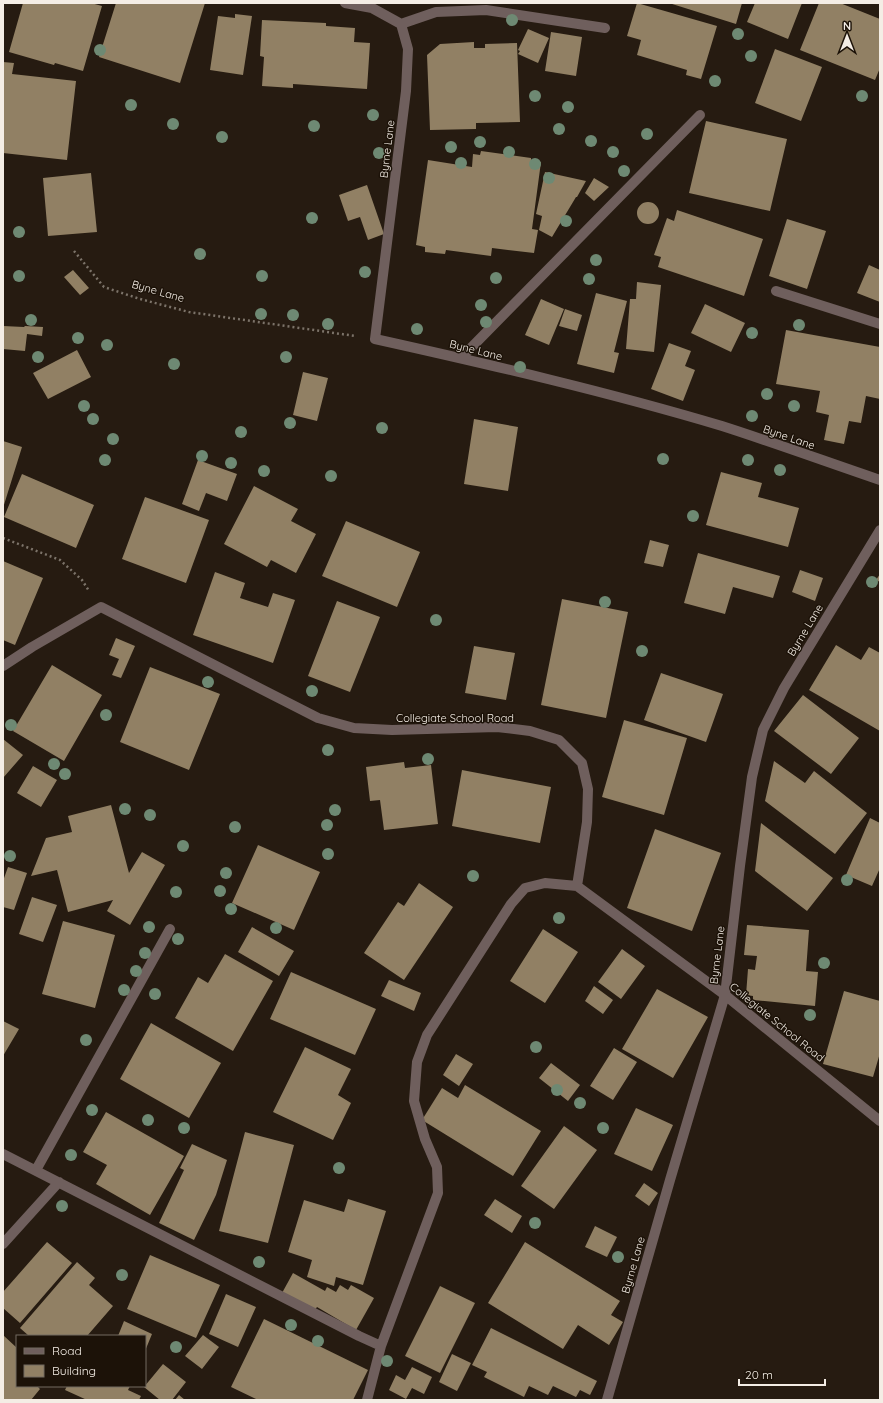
<svg xmlns="http://www.w3.org/2000/svg" width="883" height="1403" viewBox="0 0 883 1403" font-family="Quicksand,sans-serif">
<style>
.building{fill:#918064}
.lines{fill:none;stroke-linecap:round;stroke-linejoin:round}
.path{stroke:#7c7369;stroke-width:2.5;stroke-dasharray:2 3;stroke-linecap:butt}
.minor{stroke:#6f5f5d;stroke-width:10}
.tree{fill:#6e8973}
.labels{text-anchor:middle;dominant-baseline:central;stroke-width:3;stroke-linejoin:round;paint-order:stroke}
.street-label{font-size:11px;fill:#f4ede5;stroke:#1c1208}
</style>
<rect width="100%" height="100%" fill="#261b11"/>
<path class="building" d="M23,3h68l11,3 -19,65 -28,-8 -1,2 -45,-13z
M116,3h89l-25,80 -81,-26z
M637,3l80,23 -16,53 -15,-4 1,-5 -50,-15 4,-15 -14,-4z
M669,3h73l-6,21z
M755,3h47l-14,36 -41,-17z
M819,3h21l40,16v49l-5,12 -75,-30z
M235,14l17,2 -9,59 -33,-5 8,-54 17,2z
M262,20l64,3v3l29,2 -1,14 16,1 -3,46 -74,-5v4l-31,-2 2,-29 -4,-1z
M528,29l21,9 -11,25 -20,-9 2,-3 -2,-1z
M551,32l31,5 -6,39 -31,-5z
M474,42v6h11v-4l32,-1 3,79 -44,1v6l-46,1 -3,-75 13,-11z
M775,49l47,18 -21,54 -46,-18z
M3,62l11,1 -2,11 64,7 -9,79 -64,-7z
M706,121l81,18 -17,72 -81,-18z
M481,151l50,7v3l10,1 -9,67 6,1 -4,23 -42,-5 -1,8 -45,-6 -1,4 -20,-2v-5l-9,-2 12,-85 44,7 1,-13 7,1z
M545,172l41,9 -9,16h-1l-24,40 -13,-7 3,-14 -6,-2z
M91,173l6,59 -49,4 -5,-58z
M594,178l15,9 -15,14 -9,-8z
M367,185l17,49 -16,6 -8,-23 -12,4 -9,-26z
M637 213a11 11 0 1 1 22 0a11 11 0 1 1-22 0Z
M677,210l86,29 -19,57 -86,-29 3,-10 -7,-2 13,-37 7,3z
M787,219l39,12 -19,58 -38,-13z
M869,265l11,5v32l-23,-9z
M73,270l16,18 -9,7 -16,-18z
M637,282l24,3 -7,67 -28,-3 4,-50h6z
M596,293l31,8 -13,51 5,1 -5,20 -37,-9z
M541,299l23,10 -15,36 -24,-10z
M705,304l40,19 -14,29 -40,-19z
M565,309l17,6 -5,16 -18,-5z
M3,326l21,1 1,-1 18,1 -1,9 -15,-2 -2,17 -22,-2z
M786,330l94,17v52l-14,-3 -5,27 -12,-2 -5,23 -20,-4 5,-25 -13,-3 4,-21 -44,-7z
M669,343l22,8 -6,15 10,4 -12,31 -32,-12z
M77,350l14,27 -43,22 -15,-26z
M303,372l25,6 -11,43 -24,-6z
M474,419l44,8 -10,64 -44,-7z
M3,441l19,6 -19,61z
M198,460l39,14 -10,27 -21,-8 -7,18 -17,-7z
M721,472l41,11 -4,14 41,11 -11,39 -82,-22z
M22,474l72,31 -18,43 -72,-31z
M254,486l44,23 -7,12 25,13 -20,39 -25,-13 -4,7 -43,-23z
M145,497l64,23 -23,63 -64,-24z
M346,521l74,31 -23,55 -75,-31z
M650,540l19,5 -6,22 -19,-4z
M698,553l82,23 -7,22 -40,-11 -8,27 -41,-11z
M3,561l40,17 -28,67 -12,-5z
M800,570l23,8 -8,23 -23,-9z
M215,572l30,11 -5,15 28,9 5,-14 22,7 -22,63 -80,-28z
M880,574v8l-4,-2z
M562,599l66,13 -22,106 -65,-13z
M337,601l43,16 -30,75 -42,-16z
M116,638l19,8 -14,32 -9,-3 7,-16 -10,-4z
M836,645l25,15 8,-13 11,6v78l-71,-41z
M474,646l41,7 -9,47 -41,-7z
M52,665l50,30 -38,66 -51,-30z
M150,667l70,27 -31,76 -69,-28z
M661,673l62,21 -17,48 -62,-22z
M803,695l56,43 -28,36 -57,-43z
M624,720l63,18 -23,77 -62,-18z
M3,739l20,16 -20,23z
M774,761l31,22 9,-12 53,42 -32,41 -70,-53z
M404,762l1,6 26,-3 7,59 -54,6 -4,-30 -10,1 -4,-34z
M33,766l24,14 -16,27 -24,-14z
M462,770l89,17 -11,56 -88,-17z
M111,805l18,68 13,-21 23,13 -35,60 -23,-14 6,-11 -45,12 -11,-42 -26,6 15,-38 26,-6 -4,-16z
M870,818l10,5v45l-8,18 -26,-11z
M761,823l72,55 -26,33 -52,-40z
M655,829l66,24 -29,78 -65,-23z
M258,845l62,27 -26,58 -62,-27z
M8,867l19,6 -13,37 -11,-3v-26z
M419,883l34,24 -49,73 -40,-27 34,-51 6,4z
M32,897l25,8 -14,37 -24,-8z
M63,921l52,14 -20,73 -53,-14z
M747,925l62,5 -3,41 12,1 -3,34 -62,-6v-4l-7,-1 2,-26 7,1 2,-14 -13,-1z
M252,927l42,24 -15,25 -41,-24z
M543,929l35,23 -33,51 -35,-22z
M622,949l23,17 -24,33 -23,-17z
M225,954l48,27 -40,70 -58,-33 23,-41 10,6z
M291,972l85,37 -21,46 -85,-36z
M389,980l32,13 -7,18 -33,-15z
M594,986l19,14 -10,14 -18,-13z
M657,989l51,28 -35,61 -51,-29z
M844,991l36,10v52l-7,24 -50,-13z
M3,1021l16,8 -16,27z
M151,1023l70,40 -32,55 -69,-39z
M305,1047l46,22 -13,26 13,8 -18,37 -60,-28z
M614,1048l23,14 -24,38 -23,-14z
M456,1054l17,10 -14,22 -16,-11z
M551,1063l29,22 -12,16 -29,-23z
M465,1085l76,46 -28,45 -91,-56 20,-32 16,10z
M636,1108l37,17 -21,46 -38,-17z
M106,1112l78,44 -34,59 -54,-31 11,-19 -24,-13z
M564,1126l33,24 -43,59 -33,-23z
M245,1132l49,13 -26,98 -49,-12z
M192,1144l35,16 -11,35 -22,45 -35,-17 25,-53 -4,-2z
M644,1183l14,10 -9,13 -14,-10z
M348,1199l38,12 -23,74 -27,-8 -2,9 -27,-9 5,-17 -24,-8 16,-52 40,12z
M495,1199l27,17 -10,17 -28,-18z
M595,1226l22,11 -10,20 -22,-10z
M47,1242l25,21 -52,60 -17,-15v-16z
M525,1242l95,59 -9,14 12,7 -14,23 -31,-20 -15,24 -75,-46z
M150,1255l70,30 -24,53 -69,-29z
M77,1262l18,16 -6,7 24,21 -26,30h-58l-9,-8z
M293,1273l32,18 2,-4 9,5 4,-7 8,5 3,-5 23,13 -18,32 -39,-23 -3,4 -32,-18z
M440,1286l35,17 -35,70 -35,-17z
M226,1294l30,13 -18,40 -29,-13z
M264,1319l104,51 -15,30h-95l-27,-13z
M124,1321l28,13 -7,17v-15h-27z
M491,1328l106,53 -7,14 -10,-5 -4,7 -23,-11 -5,9 -19,-9 -5,11 -40,-20 3,-5 -15,-7z
M3,1335l14,13v38h20l3,3 -9,11 -28,-1z
M203,1335l16,12 -17,22 -17,-13z
M452,1354l19,9 -14,28 -18,-9z
M163,1364l23,18 -14,18h-12l-16,-13z
M412,1367l20,10 -8,17 -12,-6 -6,11 -17,-9 7,-15 9,5z
M67,1386h63l-2,4 13,6 -2,4h-52l-22,-10z
M179,1395l6,5h-10z"/>
<g class="lines">
<path class="path" d="M74,251l30,36 36,12 49,13 166,24
M3,538l57,22 22,20 7,11"/>
<path class="minor" d="M345,3l27,5 29,16 7,25 -2,42 -31,248c117,26 233,53 347,87 53,17 105,36 158,54
M401,24l35,-12 50,-2 119,18
M776,291l104,33
M461,358l239,-243
M3,666l29,-19 69,-40 217,111 36,10 38,2 105,-3 33,4 29,9 23,23 6,26 -1,33 -10,64
M577,886l148,109 155,126
M3,1154l356,182 22,10
M36,1170l134,-241
M3,1244l56,-62
M367,1400l14,-54 57,-153 -1,-26 -12,-28 -11,-38 3,-39 10,-27 84,-131 14,-16 20,-5 32,3
M607,1400l63,-220 55,-185 15,-129 12,-89 11,-47 21,-42 96,-158"/>
</g>
<g class="tree">
<circle cx="512" cy="20" r="6"/>
<circle cx="738" cy="34" r="6"/>
<circle cx="100" cy="50" r="6"/>
<circle cx="751" cy="56" r="6"/>
<circle cx="715" cy="81" r="6"/>
<circle cx="535" cy="96" r="6"/>
<circle cx="862" cy="96" r="6"/>
<circle cx="131" cy="105" r="6"/>
<circle cx="568" cy="107" r="6"/>
<circle cx="373" cy="115" r="6"/>
<circle cx="173" cy="124" r="6"/>
<circle cx="314" cy="126" r="6"/>
<circle cx="559" cy="129" r="6"/>
<circle cx="647" cy="134" r="6"/>
<circle cx="222" cy="137" r="6"/>
<circle cx="591" cy="141" r="6"/>
<circle cx="480" cy="142" r="6"/>
<circle cx="451" cy="147" r="6"/>
<circle cx="509" cy="152" r="6"/>
<circle cx="613" cy="152" r="6"/>
<circle cx="379" cy="153" r="6"/>
<circle cx="461" cy="163" r="6"/>
<circle cx="535" cy="164" r="6"/>
<circle cx="624" cy="171" r="6"/>
<circle cx="549" cy="178" r="6"/>
<circle cx="312" cy="218" r="6"/>
<circle cx="566" cy="221" r="6"/>
<circle cx="19" cy="232" r="6"/>
<circle cx="200" cy="254" r="6"/>
<circle cx="596" cy="260" r="6"/>
<circle cx="365" cy="272" r="6"/>
<circle cx="19" cy="276" r="6"/>
<circle cx="262" cy="276" r="6"/>
<circle cx="496" cy="278" r="6"/>
<circle cx="589" cy="279" r="6"/>
<circle cx="481" cy="305" r="6"/>
<circle cx="261" cy="314" r="6"/>
<circle cx="293" cy="315" r="6"/>
<circle cx="31" cy="320" r="6"/>
<circle cx="486" cy="322" r="6"/>
<circle cx="328" cy="324" r="6"/>
<circle cx="799" cy="325" r="6"/>
<circle cx="417" cy="329" r="6"/>
<circle cx="752" cy="333" r="6"/>
<circle cx="78" cy="338" r="6"/>
<circle cx="107" cy="345" r="6"/>
<circle cx="38" cy="357" r="6"/>
<circle cx="286" cy="357" r="6"/>
<circle cx="174" cy="364" r="6"/>
<circle cx="520" cy="367" r="6"/>
<circle cx="767" cy="394" r="6"/>
<circle cx="84" cy="406" r="6"/>
<circle cx="794" cy="406" r="6"/>
<circle cx="752" cy="416" r="6"/>
<circle cx="93" cy="419" r="6"/>
<circle cx="290" cy="423" r="6"/>
<circle cx="382" cy="428" r="6"/>
<circle cx="241" cy="432" r="6"/>
<circle cx="113" cy="439" r="6"/>
<circle cx="202" cy="456" r="6"/>
<circle cx="663" cy="459" r="6"/>
<circle cx="105" cy="460" r="6"/>
<circle cx="748" cy="460" r="6"/>
<circle cx="231" cy="463" r="6"/>
<circle cx="780" cy="470" r="6"/>
<circle cx="264" cy="471" r="6"/>
<circle cx="331" cy="476" r="6"/>
<circle cx="693" cy="516" r="6"/>
<circle cx="872" cy="582" r="6"/>
<circle cx="605" cy="602" r="6"/>
<circle cx="436" cy="620" r="6"/>
<circle cx="642" cy="651" r="6"/>
<circle cx="208" cy="682" r="6"/>
<circle cx="312" cy="691" r="6"/>
<circle cx="106" cy="715" r="6"/>
<circle cx="11" cy="725" r="6"/>
<circle cx="328" cy="750" r="6"/>
<circle cx="428" cy="759" r="6"/>
<circle cx="54" cy="764" r="6"/>
<circle cx="65" cy="774" r="6"/>
<circle cx="125" cy="809" r="6"/>
<circle cx="335" cy="810" r="6"/>
<circle cx="150" cy="815" r="6"/>
<circle cx="327" cy="825" r="6"/>
<circle cx="235" cy="827" r="6"/>
<circle cx="183" cy="846" r="6"/>
<circle cx="328" cy="854" r="6"/>
<circle cx="10" cy="856" r="6"/>
<circle cx="226" cy="873" r="6"/>
<circle cx="473" cy="876" r="6"/>
<circle cx="847" cy="880" r="6"/>
<circle cx="220" cy="891" r="6"/>
<circle cx="176" cy="892" r="6"/>
<circle cx="231" cy="909" r="6"/>
<circle cx="559" cy="918" r="6"/>
<circle cx="149" cy="927" r="6"/>
<circle cx="276" cy="928" r="6"/>
<circle cx="178" cy="939" r="6"/>
<circle cx="145" cy="953" r="6"/>
<circle cx="824" cy="963" r="6"/>
<circle cx="136" cy="971" r="6"/>
<circle cx="124" cy="990" r="6"/>
<circle cx="155" cy="994" r="6"/>
<circle cx="810" cy="1015" r="6"/>
<circle cx="86" cy="1040" r="6"/>
<circle cx="536" cy="1047" r="6"/>
<circle cx="557" cy="1090" r="6"/>
<circle cx="580" cy="1103" r="6"/>
<circle cx="92" cy="1110" r="6"/>
<circle cx="148" cy="1120" r="6"/>
<circle cx="184" cy="1128" r="6"/>
<circle cx="603" cy="1128" r="6"/>
<circle cx="71" cy="1155" r="6"/>
<circle cx="339" cy="1168" r="6"/>
<circle cx="62" cy="1206" r="6"/>
<circle cx="535" cy="1223" r="6"/>
<circle cx="618" cy="1257" r="6"/>
<circle cx="259" cy="1262" r="6"/>
<circle cx="122" cy="1275" r="6"/>
<circle cx="291" cy="1325" r="6"/>
<circle cx="318" cy="1341" r="6"/>
<circle cx="176" cy="1347" r="6"/>
<circle cx="387" cy="1361" r="6"/>
</g>
<g class="labels">
<g class="street-label">
<text transform="translate(387 149) rotate(-83)">Byrne Lane</text>
<text transform="translate(158 291) rotate(16)">Byne Lane</text>
<text transform="translate(476 350) rotate(14)">Byne Lane</text>
<text transform="translate(789 437) rotate(19)">Byne Lane</text>
<text transform="translate(805 630) rotate(-59)">Byrne Lane</text>
<text x="455" y="718">Collegiate School Road</text>
<text transform="translate(717 955) rotate(-83)">Byrne Lane</text>
<text transform="translate(777 1022) rotate(39)">Collegiate School Road</text>
<text transform="translate(633 1265) rotate(-74)">Byrne Lane</text>
</g>
</g>
<rect width="883" height="1403" fill="none" stroke="#f4ede5" stroke-width="8"/>
<rect x="16" y="1335" width="130" height="52" fill="#1c1208" stroke="#726a60"/>
<rect x="24" y="1348" width="20" height="6" fill="#6f5f5d" stroke="#726a60"/>
<text x="52" y="1355" font-size="12" fill="#f4ede5">Road</text>
<rect x="24" y="1365" width="20" height="12" fill="#918064" stroke="#726a60"/>
<text x="52" y="1375" font-size="12" fill="#f4ede5">Building</text>
<g transform="translate(847 36)" stroke="#1c1208" stroke-width="3" paint-order="stroke">
<path d="M0-3L7 15L0 10L-7 15Z" fill="#f4ede5"/>
<text y="-6" font-size="11" font-weight="bold" text-anchor="middle" fill="#f4ede5">N</text>
</g>
<path d="M739 1379v6h86v-6" fill="none" stroke="#f4ede5" stroke-width="2"/>
<text x="745" y="1379" font-size="12" fill="#f4ede5" stroke="#1c1208" stroke-width="3" paint-order="stroke">20 m</text>
</svg>
